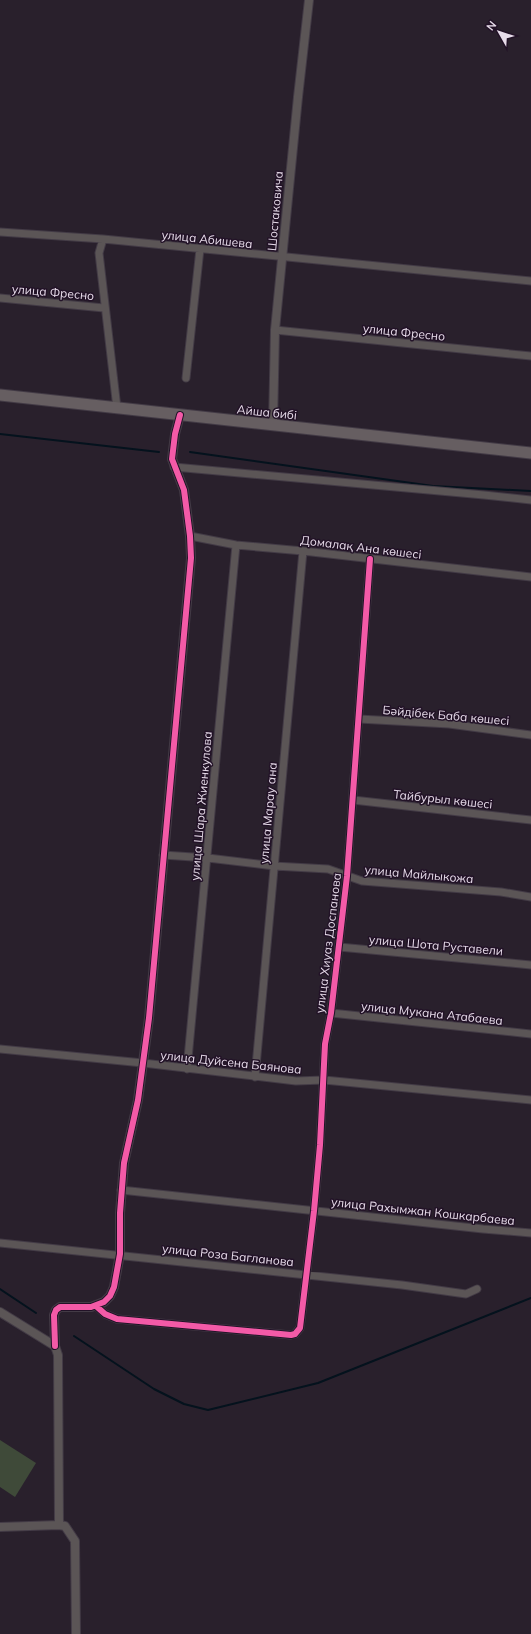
<svg xmlns="http://www.w3.org/2000/svg" width="531" height="1634" viewBox="0 0 531 1634" font-family="Mulish,sans-serif">
<style>
.green{fill:#3f4a39}
.lines{fill:none;stroke-linecap:round;stroke-linejoin:round}
.stream{stroke:#04121d;stroke-width:2}
.minor-casing{stroke:#433b46;stroke-width:9}
.tertiary-casing{stroke:#433b46;stroke-width:10}
.primary-casing{stroke:#433b46;stroke-width:13}
.minor{stroke:#5b5556;stroke-width:7}
.tertiary{stroke:#5b5556;stroke-width:8}
.primary{stroke:#665e61;stroke-width:11}
.cycleway-casing{stroke:#221227;stroke-width:8}
.cycleway{stroke:#f35aa7;stroke-width:6}
.labels{text-anchor:middle;dominant-baseline:central;stroke-width:3;stroke-linejoin:round;paint-order:stroke}
.street-label{font-size:12px;fill:#e7dcea;stroke:#221227}
</style>
<rect width="100%" height="100%" fill="#29202c"/>
<path class="green" d="M0,1440l36,23 -21,34 -15,-10z"/>
<g class="lines">
<path class="stream" d="M0,434l159,18
M190,452l243,34 98,5
M0,1289l36,24
M74,1336l80,53 30,15 24,6 110,-27 213,-85"/>
<defs>
<path id="minor" d="M0,232l103,7 428,42
M103,239l-4,14 18,155
M0,298l104,10
M275,330l256,26
M186,378l14,-129
M174,467l310,28 47,5
M190,536l46,9 67,6 228,26
M359,719l90,5 82,11
M353,800l178,20
M163,855l45,3 66,8 54,3 34,12 139,11 30,5
M339,947l192,18
M331,1013l200,21
M0,1049l143,14 153,18 28,-1 207,20
M187,1069l49,-524
M255,1077l48,-526
M121,1190l362,39 48,4
M0,1243l402,42 64,9 11,-5
M96,1306l9,8 12,5 174,16 4,-1 5,-6 14,-117 6,-66 5,-101 6,-31 16,-137 23,-317"/>
<path id="tertiary" d="M273,425l2,-95 23,-233 11,-97
M0,1312l55,34 3,9 1,170 -59,2
M55,1346l-1,-31 2,-5 4,-3h31l13,-5 6,-6 4,-9 6,-33v-41l4,-50 14,-63 11,-82 42,-460 -1,-22 -6,-46 -12,-31 3,-25 5,-19
M59,1525l6,1 10,15 1,93"/>
<path id="primary" d="M0,395l531,58"/>
</defs>
<use href="#minor" class="minor-casing"/>
<use href="#tertiary" class="tertiary-casing"/>
<use href="#primary" class="primary-casing"/>
<use href="#minor" class="minor"/>
<use href="#tertiary" class="tertiary"/>
<use href="#primary" class="primary"/>
<defs>
<path id="cycleway" d="M96,1306l9,8 12,5 174,16 4,-1 5,-6 14,-117 6,-66 5,-101 6,-31 16,-137 23,-317
M55,1346l-1,-31 2,-5 4,-3h31l13,-5 6,-6 4,-9 6,-33v-41l4,-50 14,-63 11,-82 42,-460 -1,-22 -6,-46 -12,-31 3,-25 5,-19"/>
</defs>
<use href="#cycleway" class="cycleway-casing"/>
<use href="#cycleway" class="cycleway"/>
</g>
<g class="labels">
<g class="street-label">
<text transform="translate(275 211) rotate(-85)">Шостаковича</text>
<text transform="translate(207 239) rotate(6)">улица Абишева</text>
<text transform="translate(53 292) rotate(5)">улица Фресно</text>
<text transform="translate(404 332) rotate(6)">улица Фресно</text>
<text transform="translate(267 412) rotate(6)">Айша бибі</text>
<text transform="translate(361 547) rotate(7)">Домалақ Ана көшесі</text>
<text transform="translate(446 715) rotate(5)">Бәйдібек Баба көшесі</text>
<text transform="translate(443 799) rotate(6)">Тайбурыл көшесі</text>
<text transform="translate(201 806) rotate(-85)">улица Шара Жиенкулова</text>
<text transform="translate(268 813) rotate(-85)">улица Марау ана</text>
<text transform="translate(419 874) rotate(5)">улица Майлыкожа</text>
<text transform="translate(328 943) rotate(-83)">улица Хиуаз Доспанова</text>
<text transform="translate(436 945) rotate(5)">улица Шота Руставели</text>
<text transform="translate(432 1013) rotate(6)">улица Мукана Атабаева</text>
<text transform="translate(231 1062) rotate(6)">улица Дуйсена Баянова</text>
<text transform="translate(423 1211) rotate(6)">улица Рахымжан Кошкарбаева</text>
<text transform="translate(228 1255) rotate(6)">улица Роза Багланова</text>
</g>
</g>
<g transform="translate(499 32) rotate(309)" stroke="#221227" stroke-width="3" paint-order="stroke">
<path d="M0-3L7 15L0 10L-7 15Z" fill="#e7dcea"/>
<text y="-6" font-size="11" font-weight="bold" text-anchor="middle" fill="#e7dcea">N</text>
</g>
</svg>
